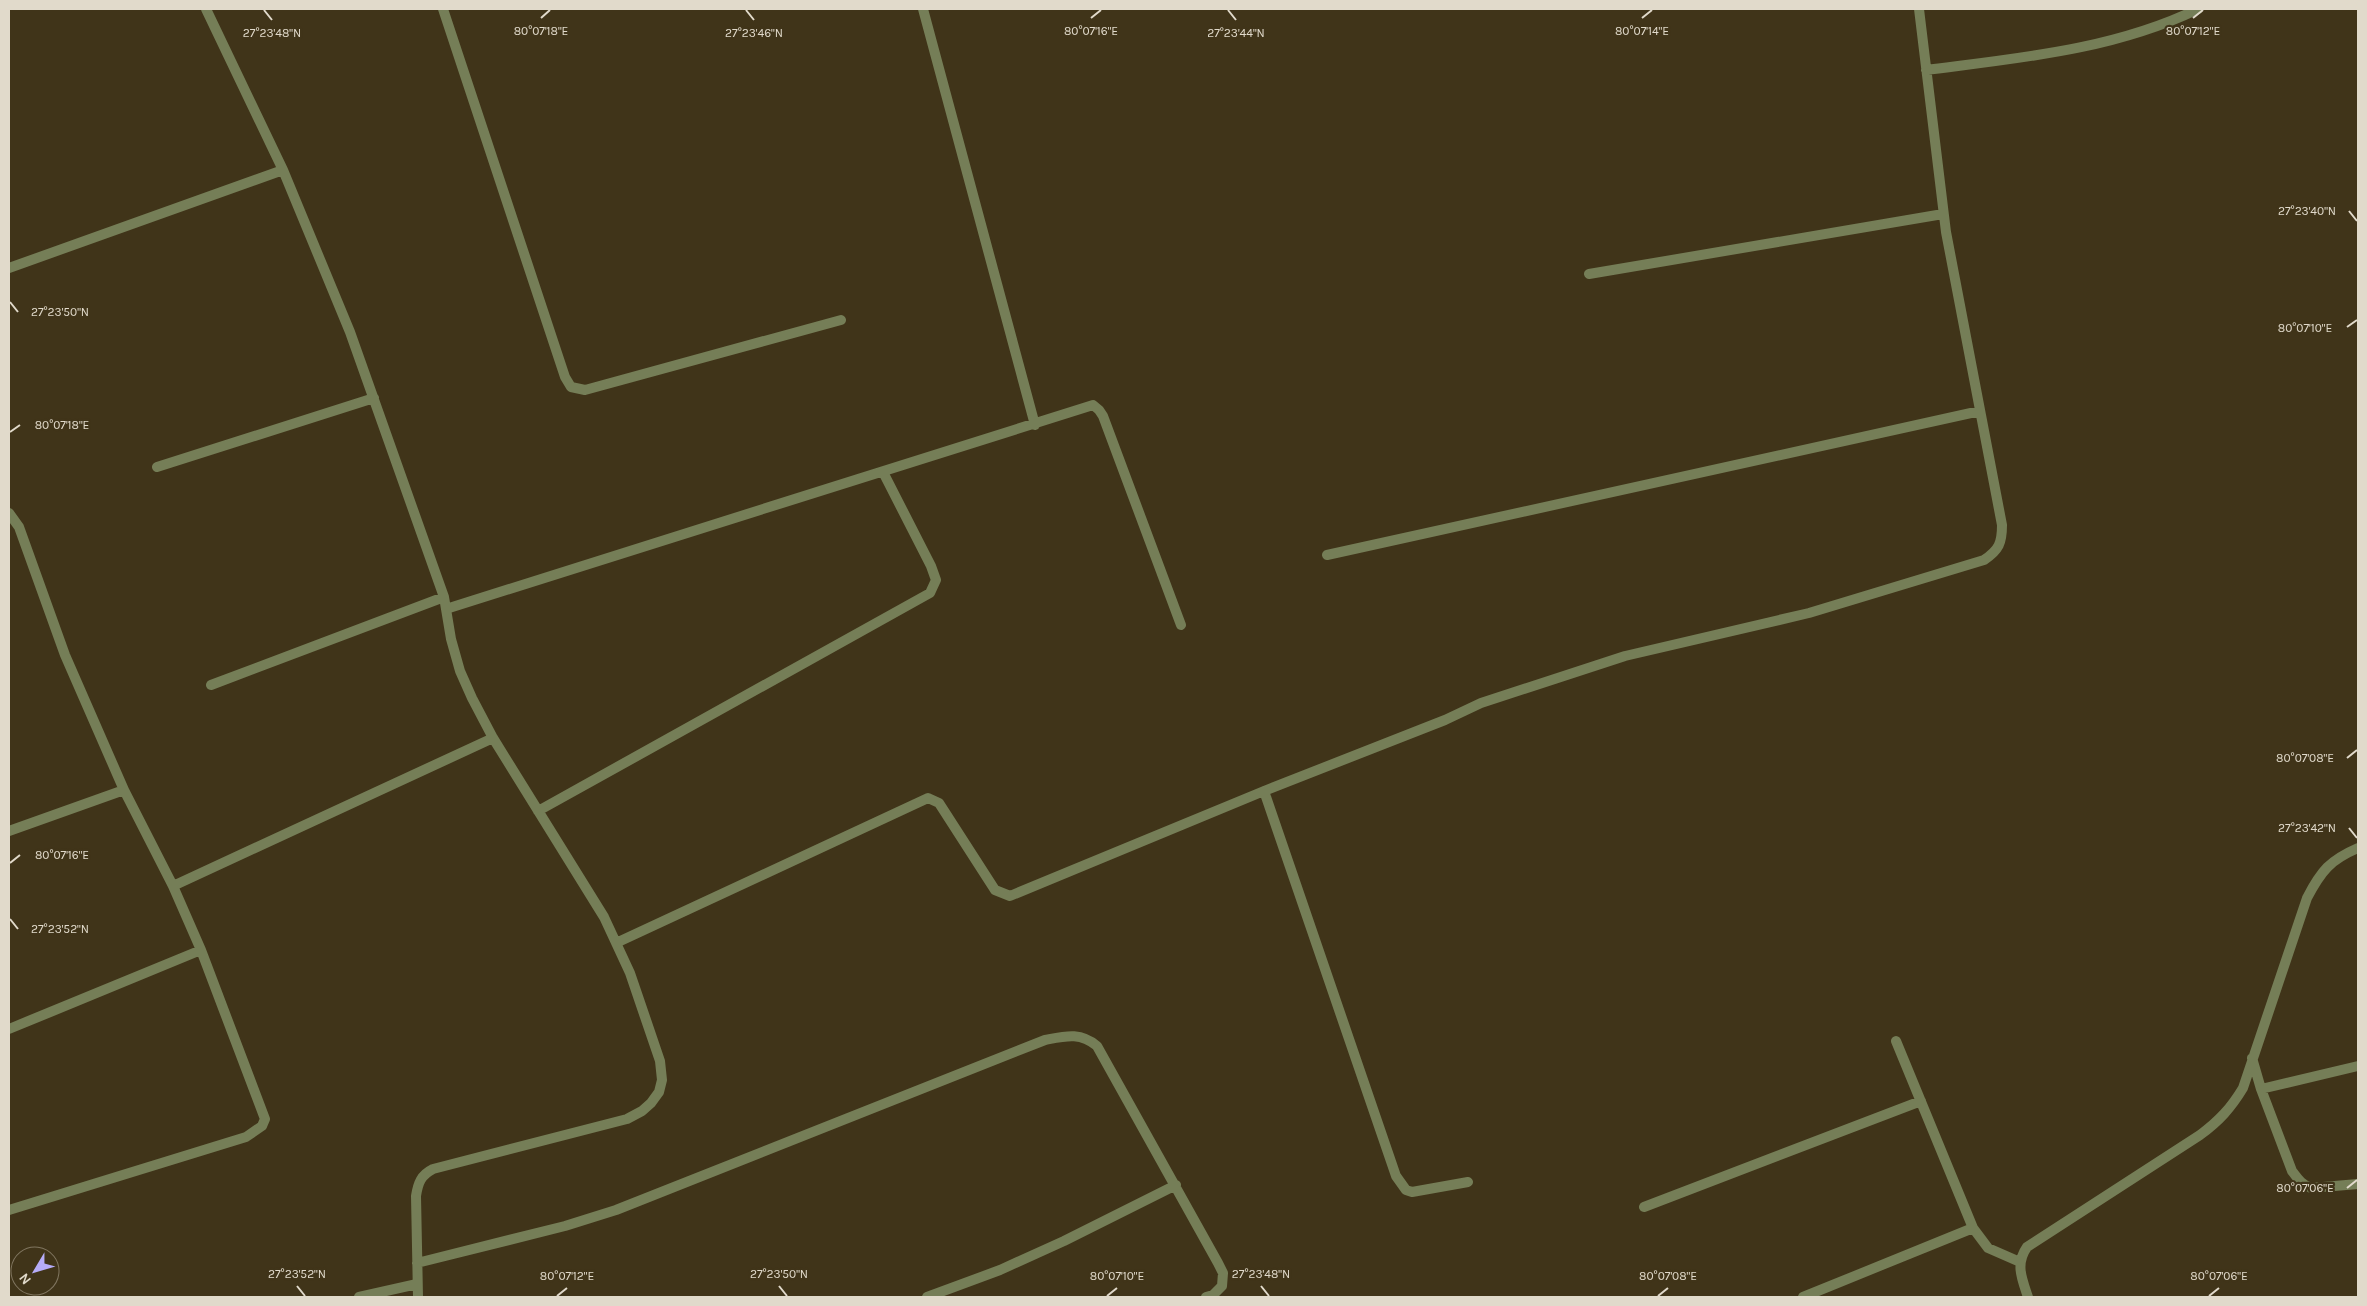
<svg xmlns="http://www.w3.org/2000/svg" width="2367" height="1306" viewBox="0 0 2367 1306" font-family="Karla,sans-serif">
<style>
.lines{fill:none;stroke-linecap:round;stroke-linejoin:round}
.street{stroke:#757e57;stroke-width:10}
.ticks{fill:none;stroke:#e1dacb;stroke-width:2}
.ticks-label{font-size:12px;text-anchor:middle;fill:#e1dacb;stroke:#403419;stroke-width:4.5;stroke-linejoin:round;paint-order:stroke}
</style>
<rect width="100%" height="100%" fill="#403419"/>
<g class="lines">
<path class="street" d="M206,9l77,161 67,162 94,265 7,42 9,32 12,27 21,40 111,179 26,56 30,88 2,19 -3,12 -8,11 -9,8 -15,8 -194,50c-12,6 -15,14 -17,27l2,101
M443,9l122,368 6,10 14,3 256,-70
M923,9l112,416
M1926,70c93,-12 187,-20 272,-61
M9,268l274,-98
M1589,274l354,-60
M157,467l217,-69
M9,513l10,14 46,128 59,135 49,96 28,64 64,169 -3,7 -16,11 -237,73
M1327,555l653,-144
M446,609l647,-204 6,5 4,6 78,209
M211,685l233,-88
M1264,791l132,385 10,14 6,2 56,-10
M538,811l392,-218 6,-13 -5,-14 -48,-94
M9,831l115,-41
M173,886l320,-148
M616,943l312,-145 11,5 56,87 15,6 254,-105 181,-71 36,-17 144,-47 184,-43 175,-53c15,-10 18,-17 18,-35l-56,-293 -27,-223
M9,1029l192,-79
M1896,1041l77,187 15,20 32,14
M2252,1058l9,31 31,82c6,8 10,14 19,17l47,-4
M2261,1089l97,-23
M1644,1207l277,-106
M417,1263l148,-37 51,-16 429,-170c21,-4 35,-8 52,6l121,217 5,10 -1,13 -9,9 -7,2
M359,1297l58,-13
M927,1297l73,-27 64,-29 112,-56
M1803,1297l170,-69
M2028,1297c-6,-18 -13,-33 -1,-50l173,-112c19,-14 31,-27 43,-47l64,-190c14,-27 23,-38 51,-50"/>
</g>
<path class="ticks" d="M264,10l8,10M746,10l8,10M1228,10l8,10M541,18l9,-8M1091,18l10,-8M1642,18l10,-8M2193,18l10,-8M2349,211l8,10M10,302l8,10M2347,327l10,-7M10,432l10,-7M2347,758l10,-8M2349,828l8,10M10,863l10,-8M10,919l8,10M2347,1188l10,-8M297,1286l8,10M779,1286l8,10M1261,1286l8,10M557,1296l10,-8M1107,1296l10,-8M1658,1296l10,-8M2209,1296l10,-8"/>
<g class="ticks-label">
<text x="541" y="35">80°07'18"E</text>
<text x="1091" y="35">80°07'16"E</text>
<text x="1642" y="35">80°07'14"E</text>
<text x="2193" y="35">80°07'12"E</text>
<text x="272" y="37">27°23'48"N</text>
<text x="754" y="37">27°23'46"N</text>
<text x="1236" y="37">27°23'44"N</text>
<text x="2307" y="215">27°23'40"N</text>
<text x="60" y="316">27°23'50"N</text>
<text x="2305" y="332">80°07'10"E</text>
<text x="62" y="429">80°07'18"E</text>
<text x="2305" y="762">80°07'08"E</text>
<text x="2307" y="832">27°23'42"N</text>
<text x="62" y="859">80°07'16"E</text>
<text x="60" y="933">27°23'52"N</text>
<text x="2305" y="1192">80°07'06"E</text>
<text x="297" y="1278">27°23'52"N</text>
<text x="779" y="1278">27°23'50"N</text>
<text x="1261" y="1278">27°23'48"N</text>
<text x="567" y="1280">80°07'12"E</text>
<text x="1117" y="1280">80°07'10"E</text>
<text x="1668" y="1280">80°07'08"E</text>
<text x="2219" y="1280">80°07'06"E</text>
</g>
<rect width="2367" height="1306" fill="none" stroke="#e1dacb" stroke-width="20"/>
<g transform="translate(35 1271) rotate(232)"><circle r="24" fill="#403419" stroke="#807660"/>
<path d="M0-4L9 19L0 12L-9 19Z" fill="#b6acf8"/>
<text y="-8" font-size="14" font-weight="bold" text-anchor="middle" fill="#e1dacb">N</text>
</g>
</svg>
